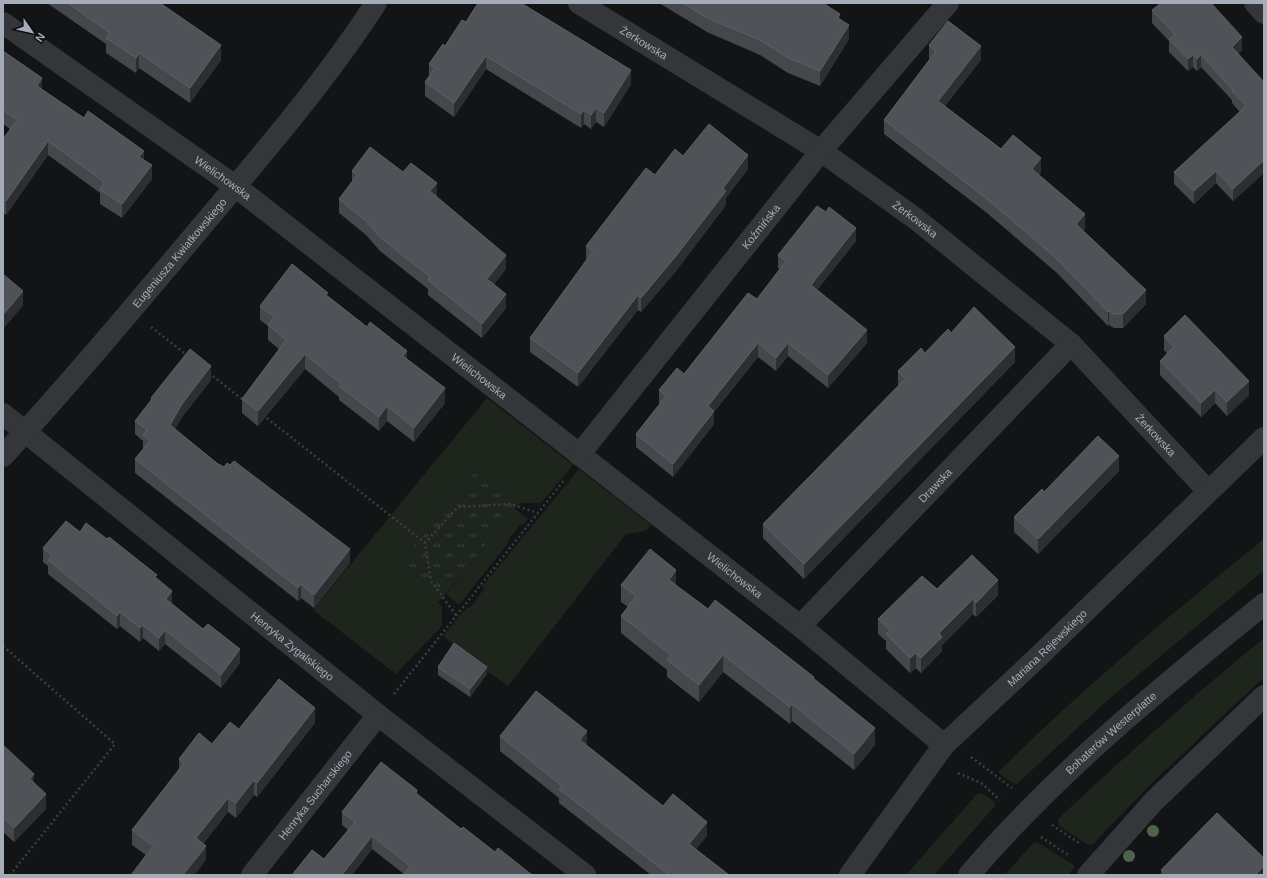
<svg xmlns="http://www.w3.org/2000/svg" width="1267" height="878" viewBox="0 0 1267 878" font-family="Helvetica,sans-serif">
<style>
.grass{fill:#1d251d}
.park{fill:url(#park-tufts)}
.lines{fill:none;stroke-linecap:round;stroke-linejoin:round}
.path{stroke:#3a3d42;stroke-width:2.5;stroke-dasharray:2 3;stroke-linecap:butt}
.minor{stroke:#34363a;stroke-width:22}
.tree{fill:#4e634c}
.wall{fill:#44474b}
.shaded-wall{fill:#2c2e31}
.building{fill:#4f5257;stroke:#5c6066}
.labels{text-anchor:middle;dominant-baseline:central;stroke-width:4;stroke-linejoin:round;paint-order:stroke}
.street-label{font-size:11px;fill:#a4adb7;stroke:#0e0f10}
</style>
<defs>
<pattern id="park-tufts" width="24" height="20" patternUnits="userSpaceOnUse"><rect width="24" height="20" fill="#1d251d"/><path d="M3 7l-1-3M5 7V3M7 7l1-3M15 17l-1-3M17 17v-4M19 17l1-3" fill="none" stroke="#3b423c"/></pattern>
</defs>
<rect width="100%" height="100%" fill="#131415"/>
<path class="grass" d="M487,398l86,67 -32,38h-21l-43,-34 -80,100 45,37v20l-46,48 -83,-64z
M579,469l72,56 -5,6 -20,3 -118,152 -32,-23 -33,-27 24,-29 3,1 14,-19 -2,-2z
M515,509l13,10 -5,6 -2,-1 -13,16 1,2 -50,63 -13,-11z
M1264,539v31l-156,130 -91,84 -5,-1 -14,-11c84,-83 174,-159 266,-233z
M1264,638v39l-111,105 -60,62 -5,1 -30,-20v-6c67,-63 135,-123 206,-181z
M982,793l13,9v4l-61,69h-28l71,-81z
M1034,842l5,1 36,23 -7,9h-63z"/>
<path class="park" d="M478,468l42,35 -82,100 -42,-34z"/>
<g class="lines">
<path class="path" d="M151,327l37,29
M209,373l34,27
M263,415l162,128
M456,615l-25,-34 -6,-38 33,-36 52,-3 28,9
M3,646l112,98 -105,131
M394,694l171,-215
M971,757l41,31
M958,773l23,10 19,17
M1052,825l27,18
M1041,837l27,18"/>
<g class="minor">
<path id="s1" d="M579,3l242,148 95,68 155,125 137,147"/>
<path d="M1255,3l9,10"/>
<path id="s2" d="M3,23l232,163 565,440 144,119"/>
<path id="s3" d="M3,414l375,301 207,160"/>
<path id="s4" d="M579,455l242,-304 127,-148"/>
<path id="s5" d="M3,456c70,-76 137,-156 204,-236 59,-70 119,-140 169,-217"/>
<path id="s6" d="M800,626l271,-282"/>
<path id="s7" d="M252,875l126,-160"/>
<path id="s8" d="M850,875l94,-130 94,-88 226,-219"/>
<path id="s9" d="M969,875c87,-102 191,-187 295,-271"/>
<path d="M1088,875l66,-74 110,-105"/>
</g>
</g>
<g class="tree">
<circle cx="1153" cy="831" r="6"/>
<circle cx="1129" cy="856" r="6"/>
</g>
<path class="wall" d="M47,3h113l61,57 -31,43 -51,-35 -3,5 -30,-20v-9z
M659,3h164l17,16 9,20 -29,47 -32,-13 -28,-18 -53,-23z
M1152,10l90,40 -4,4 26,28v91l-31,28 -17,-18 -22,21 -20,-20v-12l66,-60 -8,-9v-3l-31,-33 -4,4 -4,-4 -5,4 -19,-19v-11l-17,-18z
M466,22l165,62 -27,43 -8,-5 -5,7 -7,-5 -3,4 -95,-59 -32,48 -29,-21v-14l4,-6v-12z
M929,45l52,15 -36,46 56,43 40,23 -2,3 46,53 -2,2 63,74 -23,24h-9l-5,-3 -1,1 -51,-53 -70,-60 -103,-79v-14l46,-60 -1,-1z
M3,51l39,38 102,71 8,19 -30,39 -22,-14v-11l-52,-38 -42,60 -3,-2v-74l7,-10 -7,-5z
M683,156l65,13 -22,29v7l-50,66 -35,41 -3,-2 -60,77 -48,-35v-14l56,-78v-14l69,-71z
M352,171l51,1 33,25 70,72 -12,15 12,24 -24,30 -54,-43v-6l-48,-38 -14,-16 -27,-22v-14l13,-17z
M856,241l-39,49 50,53 -39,45 -40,-32 -12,15 -18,-14 -44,55v12l-41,53 -37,-30v-13l24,-30 -1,-1v-13l25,-16 73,-75 23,-30 -2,-1v-13z
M328,296l79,63 38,44 -31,39 -27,-21 -8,10 -40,-31v-3l-34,-28 -47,57 -16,-13v-14l37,-50 -11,-9v-14l-8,-6v-14z
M951,333l64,29 -211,217 -41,-41v-14l135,-138v-15l27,-18z
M1164,336l85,59 -22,21 -12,-13 -14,14 -41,-42v-14l7,-8 -3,-3z
M211,380l-29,37 -7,12 43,35 132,99 -36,45 -13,-10 -3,3 -163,-128v-14l8,-10v-8l-8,-7v-13l16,-20v-3z
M1119,471l-81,83 -24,-22v-15l30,-25z
M80,532l77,47 15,25 68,59 -19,25 -56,-44 -6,7 -16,-13 -3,4 -20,-16 -3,3 -69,-55v-8l-5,-4v-14z
M621,585l55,1 32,23 106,70 61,66 -21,25 -62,-49 -2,3 -67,-52 -24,30 -32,-25v-7l-46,-37v-17l7,-9 -7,-5z
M937,589l61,6 -22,22 -3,-3 -31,31v6l-21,22 -5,-5 -6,5 -24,-24v-8l-8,-7v-15z
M438,667l49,7 -17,23 -32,-22z
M315,723l-58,74 -3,-2 -18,23 -8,-6 -25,32 3,16 -60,-5 -14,-10v-15l47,-60v-11l33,-15 27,-15z
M500,736l87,10 76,60 44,30 -11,13 33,26h-78l-92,-72v-5l-59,-47z
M3,745l31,38 12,26 -32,33 -11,-10z
M417,795l44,34 34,23 37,23 -128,-1 -32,-25 -20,26h-60l32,-16 24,-29 -6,-5v-13z
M1161,870l103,5h-103z"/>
<path class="shaded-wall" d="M849,25v14l-29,47v-15z
M1242,37v13l-10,9v-12z
M221,45v15l-31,43v-15z
M981,46v14l-43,55v-14z
M139,53v15l-3,5v-15z
M1193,55v12l-5,4v-12z
M1201,55v12l-4,4v-12z
M486,56v13l-32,48v-14z
M631,70v14l-27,43v-14z
M42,78v14l-5,-6z
M596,108v14l-5,7v-14z
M584,110v14l-3,4v-14z
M48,141v14l-42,60v-14z
M144,151v14l-5,-8z
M748,155v14l-22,29v7l-50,66 -35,41v-14l82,-110z
M1041,158v14l-9,11v-14z
M1264,160v13l-31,28v-12z
M152,165v14l-30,39v-14z
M1216,171v12l-22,21v-13z
M437,183v14l-7,9v-15z
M1085,214v14l-9,10v-14z
M856,228v13l-45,57v-13z
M506,255v14l-19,24v-14z
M1146,290v14l-23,24v-14z
M23,291v15l-20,23v-14z
M506,294v14l-24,30v-14z
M638,295v15l-60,77v-14z
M1109,311v14l-1,1v-14z
M867,330v13l-39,45v-13z
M758,343v14l-44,55v12l-41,53v-13l35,-58z
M788,343v13l-12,15v-13z
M1015,347v15l-211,217v-15z
M407,351v15l-4,-10z
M305,354v15l-47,57v-15z
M211,366v14l-29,37 -12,21v-13l12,-21z
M1249,381v14l-22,21v-14z
M445,388v15l-31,39v-14z
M1215,390v13l-14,14v-14z
M387,406v15l-8,10v-14z
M1119,456v15l-81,83v-15z
M350,549v14l-36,45v-13z
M676,570v17l-7,-7z
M998,580v15l-22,22v-14z
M301,584v14l-3,3v-13z
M172,591v13l-6,-5z
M973,599v15l-31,31v6l-21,22v-15l18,-25z
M120,612v14l-3,3v-13z
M143,625v13l-3,4v-14z
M165,630v14l-6,7v-13z
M240,649v14l-19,25v-13z
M916,653v15l-6,5v-15z
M723,655v17l-24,30v-17z
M487,667v7l-17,23v-8z
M792,704v17l-2,3v-17z
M315,708v15l-58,74v-14z
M875,728v17l-21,25v-16z
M587,731v15l-7,-6z
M34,774v15l-4,-10z
M254,780v15l-18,23v-15z
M46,794v15l-32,33v-14z
M228,798v14l-32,41v-15z
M707,822v14l-18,22v-14z
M372,836v13l-20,26h-10z
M206,846v14l-11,15h-12z
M1264,866v9h-9z"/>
<path class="building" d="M68,3h92l61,42 -31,43 -51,-35 -3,5 -30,-20 4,-5z
M478,3h43l110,67 -27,43 -8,-5 -5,7 -7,-5 -3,4 -95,-58 -32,47 -29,-21 10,-14 -6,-4 14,-20 2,2 17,-26 4,2z
M683,3h140l17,11 -2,4 11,7 -29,46 -32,-13 -28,-18 -53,-22z
M1161,3h50l31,34 -10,10 32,35v78l-31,29 -17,-18 -22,20 -20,-19 72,-66 -14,-15 1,-1 -32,-35 -4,4 -4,-4 -5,4 -19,-20 6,-4 -23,-25z
M948,21l33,25 -43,55 63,48 12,-14 28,23 -9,11 53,45 -9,10 70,66 -23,24h-9l-5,-3 -1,1 -51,-53 -70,-60 -103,-79 52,-69 -7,-6z
M3,51l39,27 -5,8 47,32 4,-7 56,40 -5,6 13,8 -30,39 -22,-14 4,-8 -56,-41 -42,60 -3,-2v-60l14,-19 -14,-10z
M709,124l39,31 -25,33 3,3 -50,65 -35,42 -3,-3 -60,78 -48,-35 63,-87 -7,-5 60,-78 9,7 20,-26 8,7z
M370,147l33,25 8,-9 26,20 -7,8 76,64 -19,24 19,15 -24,30 -54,-44 2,-3 -50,-40 -14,-16 -27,-22 18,-24 -5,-4z
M817,206l9,6 3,-5 27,21 -45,57 56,45 -39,45 -40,-32 -12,15 -18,-15 -50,63 6,5 -41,53 -37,-30 30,-38 -7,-6 18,-22 7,6 64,-81 9,6 29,-38 -8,-6z
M292,264l36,29 -2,2 41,32 3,-5 37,29 -4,5 42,32 -31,40 -27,-22 -8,11 -40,-31 2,-2 -36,-30 -47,57 -16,-12 44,-59 -18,-15 6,-8 -14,-11z
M3,274l20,17 -20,24z
M974,307l41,40 -211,217 -41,-40 142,-145 -7,-8 23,-23 4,5 23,-24 3,4z
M1185,315l64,66 -22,21 -12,-12 -14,13 -41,-42 14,-14 -10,-11z
M190,349l21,17 -29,38 -12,21 48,39 6,3 3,-4 3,2 4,-4 116,88 -36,46 -13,-11 -3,4 -163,-129 15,-18 -7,-6 4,-5 -12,-9 17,-22 -1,-1z
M1098,436l21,20 -81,83 -24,-22 28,-28 2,3z
M66,521l14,11 6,-9 21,16 2,-2 48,38 -2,2 17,14 -6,8 37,30 5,-5 32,25 -19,26 -56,-45 -6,8 -16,-13 -3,3 -20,-16 -3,4 -69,-56 4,-4 -9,-8z
M650,549l26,21 -7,10 39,29 7,-9 99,77 -1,1 62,50 -21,26 -62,-50 -2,3 -67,-52 -24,30 -32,-25 4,-5 -50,-39 15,-20 -15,-11z
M972,555l26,25 -22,23 -3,-4 -34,34 3,4 -21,21 -5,-5 -6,5 -24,-24 4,-4 -12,-11 44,-43 15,13z
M454,643l33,24 -17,22 -32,-22z
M279,679l36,29 -58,75 -3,-3 -18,23 -8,-5 -32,40 10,8 -23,29h-52l22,-29 -21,-16 52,-67 -5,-4 20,-26 13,11 18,-22 9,7z
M536,691l51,40 -7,9 83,66 10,-12 34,28 -18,22 40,31h-60l-110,-86 3,-3 -62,-50z
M3,745l31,29 -4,5 16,15 -32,34 -11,-11z
M381,762l36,28 -1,3 45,36 2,-2 32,25 3,-4 34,27h-129l7,-9 -38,-30 -30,39h-50l20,-25 12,9 31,-37 -13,-10z
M1217,813l47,45v8l-9,9h-89l-5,-5z"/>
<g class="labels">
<g class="street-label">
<text stroke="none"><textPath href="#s1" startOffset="76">Żerkowska</textPath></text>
<text stroke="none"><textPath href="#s2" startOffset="269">Wielichowska</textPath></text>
<text stroke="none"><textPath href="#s1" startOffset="400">Żerkowska</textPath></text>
<text stroke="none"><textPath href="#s4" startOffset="292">Koźmińska</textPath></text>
<text stroke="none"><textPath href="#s5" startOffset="269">Eugeniusza Kwiatkowskiego</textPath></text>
<text stroke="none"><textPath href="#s2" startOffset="593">Wielichowska</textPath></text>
<text stroke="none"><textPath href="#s1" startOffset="724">Żerkowska</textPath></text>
<text stroke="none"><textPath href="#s6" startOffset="195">Drawska</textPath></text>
<text stroke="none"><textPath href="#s2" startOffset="917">Wielichowska</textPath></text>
<text stroke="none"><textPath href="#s3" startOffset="371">Henryka Zygalskiego</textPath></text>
<text stroke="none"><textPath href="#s8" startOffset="302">Mariana Rejewskiego</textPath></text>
<text stroke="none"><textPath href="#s9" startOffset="201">Bohaterów Westerplatte</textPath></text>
<text stroke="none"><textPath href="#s7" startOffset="102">Henryka Sucharskiego</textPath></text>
</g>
</g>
<rect width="1267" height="878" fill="none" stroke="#a4adb7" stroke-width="8"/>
<g transform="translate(32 32) rotate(124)" stroke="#0e0f10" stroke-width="3" paint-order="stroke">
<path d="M0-3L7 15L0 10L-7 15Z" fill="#a4adb7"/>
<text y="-6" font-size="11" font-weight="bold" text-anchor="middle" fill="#a4adb7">N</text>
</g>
</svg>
